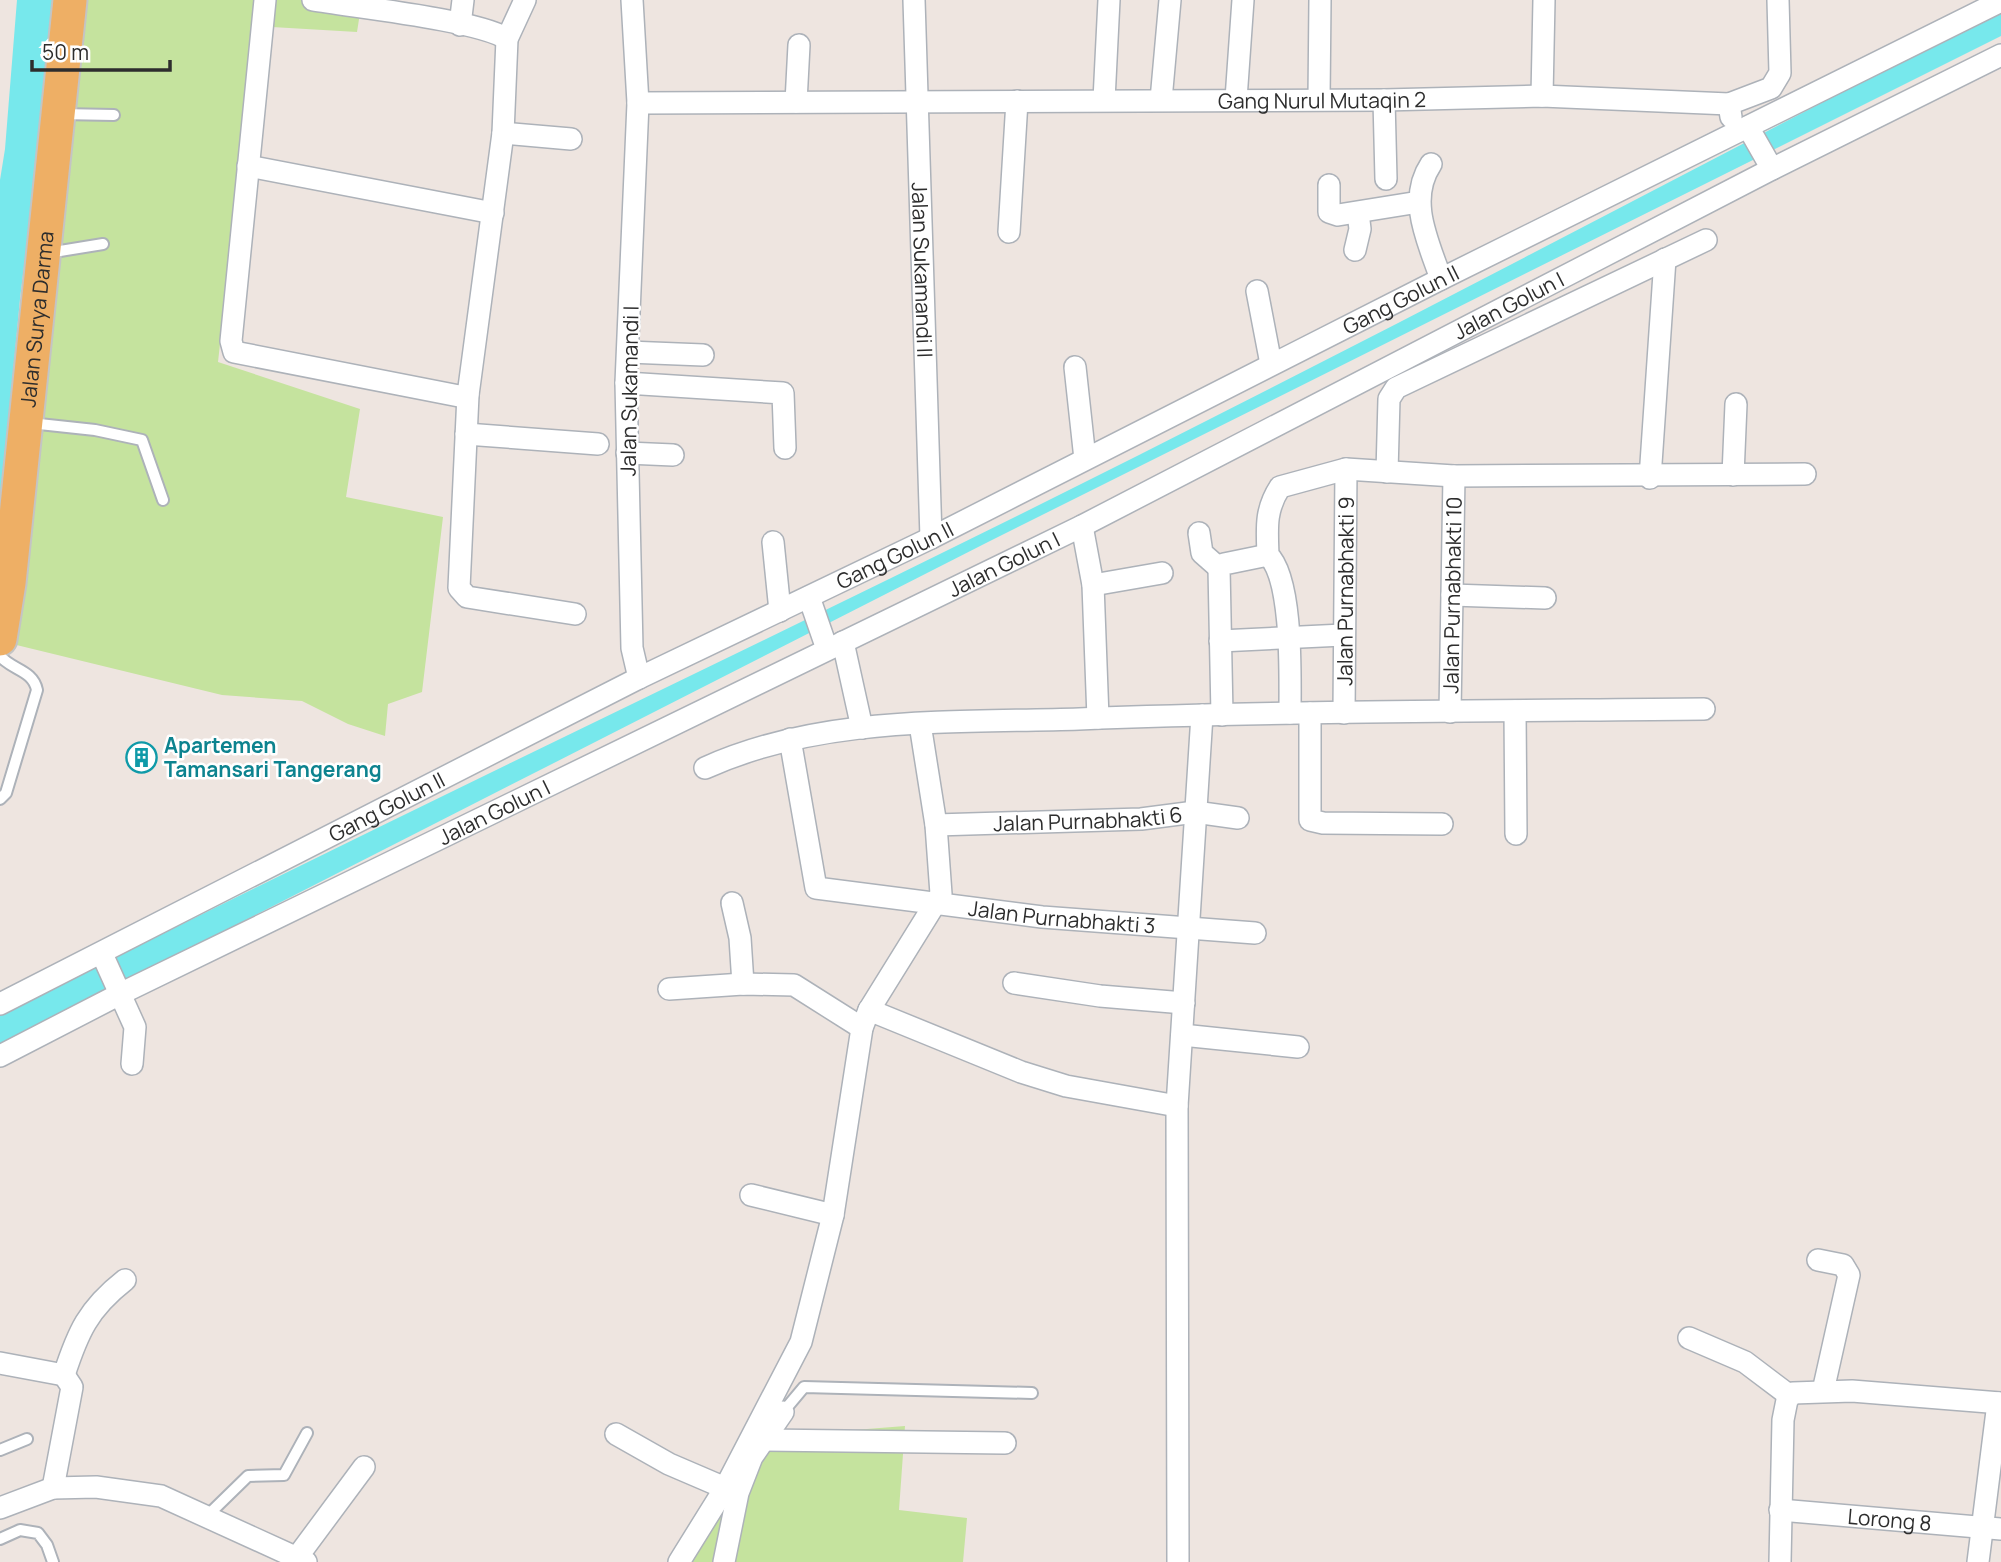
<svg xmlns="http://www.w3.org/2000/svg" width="2001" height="1562" viewBox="0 0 2001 1562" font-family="Manrope,sans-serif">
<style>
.green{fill:#c5e39e}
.water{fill:#77e8ec}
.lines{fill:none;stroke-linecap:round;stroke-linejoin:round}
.lane-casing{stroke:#adb2b9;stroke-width:14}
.street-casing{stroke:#adb2b9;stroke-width:24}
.primary-casing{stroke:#c4c4c4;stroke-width:37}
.lane{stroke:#fff;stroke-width:10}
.street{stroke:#fff;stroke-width:21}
.primary{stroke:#eeaf65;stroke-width:33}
.labels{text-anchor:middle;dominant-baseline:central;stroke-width:5;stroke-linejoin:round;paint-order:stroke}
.street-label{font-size:21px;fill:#2d2d2d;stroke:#fff}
.culture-label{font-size:21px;font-weight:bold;fill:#0d838f;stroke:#fff;text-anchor:start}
</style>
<rect width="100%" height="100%" fill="#eee5e0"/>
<path class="green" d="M54,0h308l-5,32 -102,-6 -37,336 142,47 -14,88 97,20 -21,175 -34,12 -3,32 -37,-12 -46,-23 -80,-6 -222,-54 18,-220 6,-166z
M905,1426l-6,84 68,8 -4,44h-283l71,-124z"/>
<path class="water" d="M17,0h40l-37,299 -20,213v-332l5,-31z
M2001,10v26l-1013,506 -988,503v-29c377,-193 762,-371 1141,-562 288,-145 573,-296 860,-444z"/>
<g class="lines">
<defs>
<path id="lane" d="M60,114l54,1
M48,253l55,-9
M30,423l65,7 47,10 21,60
M0,656c12,14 33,14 37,34l-31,103 -6,6
M783,1412l21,-25 228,6
M0,1450l27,-11
M207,1516l41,-40 36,-1 23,-42
M0,1539l20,-9 18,3 9,12 6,17"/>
<g id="street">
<path d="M265,0l-34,341 3,11 225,44 9,-1"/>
<path d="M313,0c40,7 166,20 194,39"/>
<path d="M525,0l-18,39 -4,94 -35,262 -9,193 8,9 108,17"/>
<path d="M632,0l6,103 -12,280 6,265 7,30"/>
<path id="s1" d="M914,0l17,538"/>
<path d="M460,25l3,-25"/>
<path d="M1542,96l2,-96"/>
<path d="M1236,99l7,-99"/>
<path d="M1319,99l1,-99"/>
<path d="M1104,100l5,-100"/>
<path d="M1161,100l9,-100"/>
<path d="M1384,100l2,79"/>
<path d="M796,102l3,-57"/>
<path id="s2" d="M638,103l746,-3 158,-4 187,8"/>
<path d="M1731,117l-2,-13 42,-16 9,-15 -2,-73"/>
<path d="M1748,127l24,42"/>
<path d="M503,133l68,6"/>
<path d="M1431,164c-24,36 -3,77 10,115"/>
<path d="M248,166l245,47"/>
<path d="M1329,185v27l9,3 81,-13"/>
<path d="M1009,232l8,-131"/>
<path d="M1355,250l5,-21 -2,-16"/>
<path d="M1257,291l14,73"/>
<path d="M628,352l75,3"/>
<path d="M1075,367l10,92"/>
<path d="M626,383l157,10 2,55"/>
<path d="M466,434l132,10"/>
<path d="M627,453l46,2"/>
<path d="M1387,472l2,-73 7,-11 310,-148"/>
<path d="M1733,475l3,-71"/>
<path d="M1650,478l15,-219"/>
<path d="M1082,526l11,59 5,133"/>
<path d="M1199,533l3,20 17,15"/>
<path d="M773,542l7,69"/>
<path d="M1093,585l69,-12"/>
<path d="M1452,595l93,3"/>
<path d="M809,597l18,52"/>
<path d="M1220,641l123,-6"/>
<path d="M843,642l19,86"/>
<path d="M1515,711l1,123"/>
<path id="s3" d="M1450,712l4,-236"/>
<path d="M1290,713c0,-37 3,-134 -22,-158 -1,-27 -3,-45 12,-68l66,-18 108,7 351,-2"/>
<path d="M1310,713v107l13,3 119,1"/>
<path id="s4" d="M1344,713l2,-244"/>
<path d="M1222,715l-3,-147 5,-4 44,-9"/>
<path id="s5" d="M790,739l26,149 226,29 213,16"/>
<path d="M705,768c117,-53 249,-45 374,-49 208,-8 416,-8 625,-10"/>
<path id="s6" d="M936,825l205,-6 54,-7 43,6"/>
<path d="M732,903l8,35 3,46"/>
<path d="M102,954l33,73 -3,37"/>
<path d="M1014,983l86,13 84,7"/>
<path d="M669,989l74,-5 51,1 68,43"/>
<path id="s7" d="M0,1004l639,-326 292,-140 510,-259 560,-278"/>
<path d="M869,1010l152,62 45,14 111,20"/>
<path d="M1182,1035l116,12"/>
<path id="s8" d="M0,1056l122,-63 960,-467 690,-357 229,-114"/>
<path d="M751,1195l82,20"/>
<path d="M1818,1260l25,5 6,10 -26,116"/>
<path d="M1689,1338l56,24 45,34"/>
<path d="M0,1363l64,12"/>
<path d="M64,1375c14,-43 24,-66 61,-95"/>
<path d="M616,1434l53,30 56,24"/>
<path d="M765,1440l240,3"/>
<path d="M53,1488l19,-101 -8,-12"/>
<path d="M0,1508l53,-20 43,-1 65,9 145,66"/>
<path id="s9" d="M1780,1510l221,19"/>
<path d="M298,1556l66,-89"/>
<path d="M679,1562l46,-74 76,-146 32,-127 29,-187 7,-18 72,-116 -5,-69 -16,-101"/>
<path d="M724,1562l14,-69 14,-36 31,-45"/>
<path d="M1178,1562l-1,-456 25,-391"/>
<path d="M1780,1562l3,-142 4,-20 6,-7 59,-2 149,12"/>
<path d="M1978,1562l20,-159"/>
</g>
<g id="primary">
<path id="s10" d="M0,639l9,-56 61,-583"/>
</g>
</defs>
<use href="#lane" class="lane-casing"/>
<use href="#street" class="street-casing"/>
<use href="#primary" class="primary-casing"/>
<use href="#lane" class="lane"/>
<use href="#street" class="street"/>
<use href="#primary" class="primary"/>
</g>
<defs>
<symbol id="building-ring" viewBox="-11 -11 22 22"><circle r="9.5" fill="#fff" stroke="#0f9aa8" stroke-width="1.5"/><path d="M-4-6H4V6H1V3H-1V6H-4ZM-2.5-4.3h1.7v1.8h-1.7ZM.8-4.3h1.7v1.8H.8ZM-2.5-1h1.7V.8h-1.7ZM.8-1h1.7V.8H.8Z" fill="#0f9aa8"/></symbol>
</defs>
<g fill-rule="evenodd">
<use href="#building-ring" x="124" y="740" width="35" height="35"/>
</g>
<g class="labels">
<g class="street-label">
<text stroke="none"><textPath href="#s2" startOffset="684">Gang Nurul Mutaqin 2</textPath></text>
<text stroke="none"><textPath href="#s1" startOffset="270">Jalan Sukamandi II</textPath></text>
<text stroke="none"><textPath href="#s7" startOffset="1568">Gang Golun II</textPath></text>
<text stroke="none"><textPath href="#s8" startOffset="1685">Jalan Golun I</textPath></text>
<text stroke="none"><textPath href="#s10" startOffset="322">Jalan Surya Darma</textPath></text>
<text transform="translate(629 391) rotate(-89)">Jalan Sukamandi I</text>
<text stroke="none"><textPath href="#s7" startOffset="1001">Gang Golun II</textPath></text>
<text stroke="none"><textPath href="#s8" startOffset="1118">Jalan Golun I</textPath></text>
<text stroke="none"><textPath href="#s4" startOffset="122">Jalan Purnabhakti 9</textPath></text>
<text stroke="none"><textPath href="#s3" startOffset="117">Jalan Purnabhakti 10</textPath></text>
<text stroke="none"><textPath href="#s7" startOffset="434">Gang Golun II</textPath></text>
<text stroke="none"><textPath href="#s8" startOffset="551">Jalan Golun I</textPath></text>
<text stroke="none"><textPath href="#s6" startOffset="152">Jalan Purnabhakti 6</textPath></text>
<text stroke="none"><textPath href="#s5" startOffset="399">Jalan Purnabhakti 3</textPath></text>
<text stroke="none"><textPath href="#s9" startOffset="110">Lorong 8</textPath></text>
</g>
<g class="culture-label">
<text x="164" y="745">Apartemen<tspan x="164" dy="24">Tamansari Tangerang</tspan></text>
</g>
</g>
<path d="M32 60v10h138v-10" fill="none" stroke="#2d2d2d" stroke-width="3.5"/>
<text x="42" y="60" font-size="21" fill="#2d2d2d" stroke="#ffffff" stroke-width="5" paint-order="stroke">50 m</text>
</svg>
